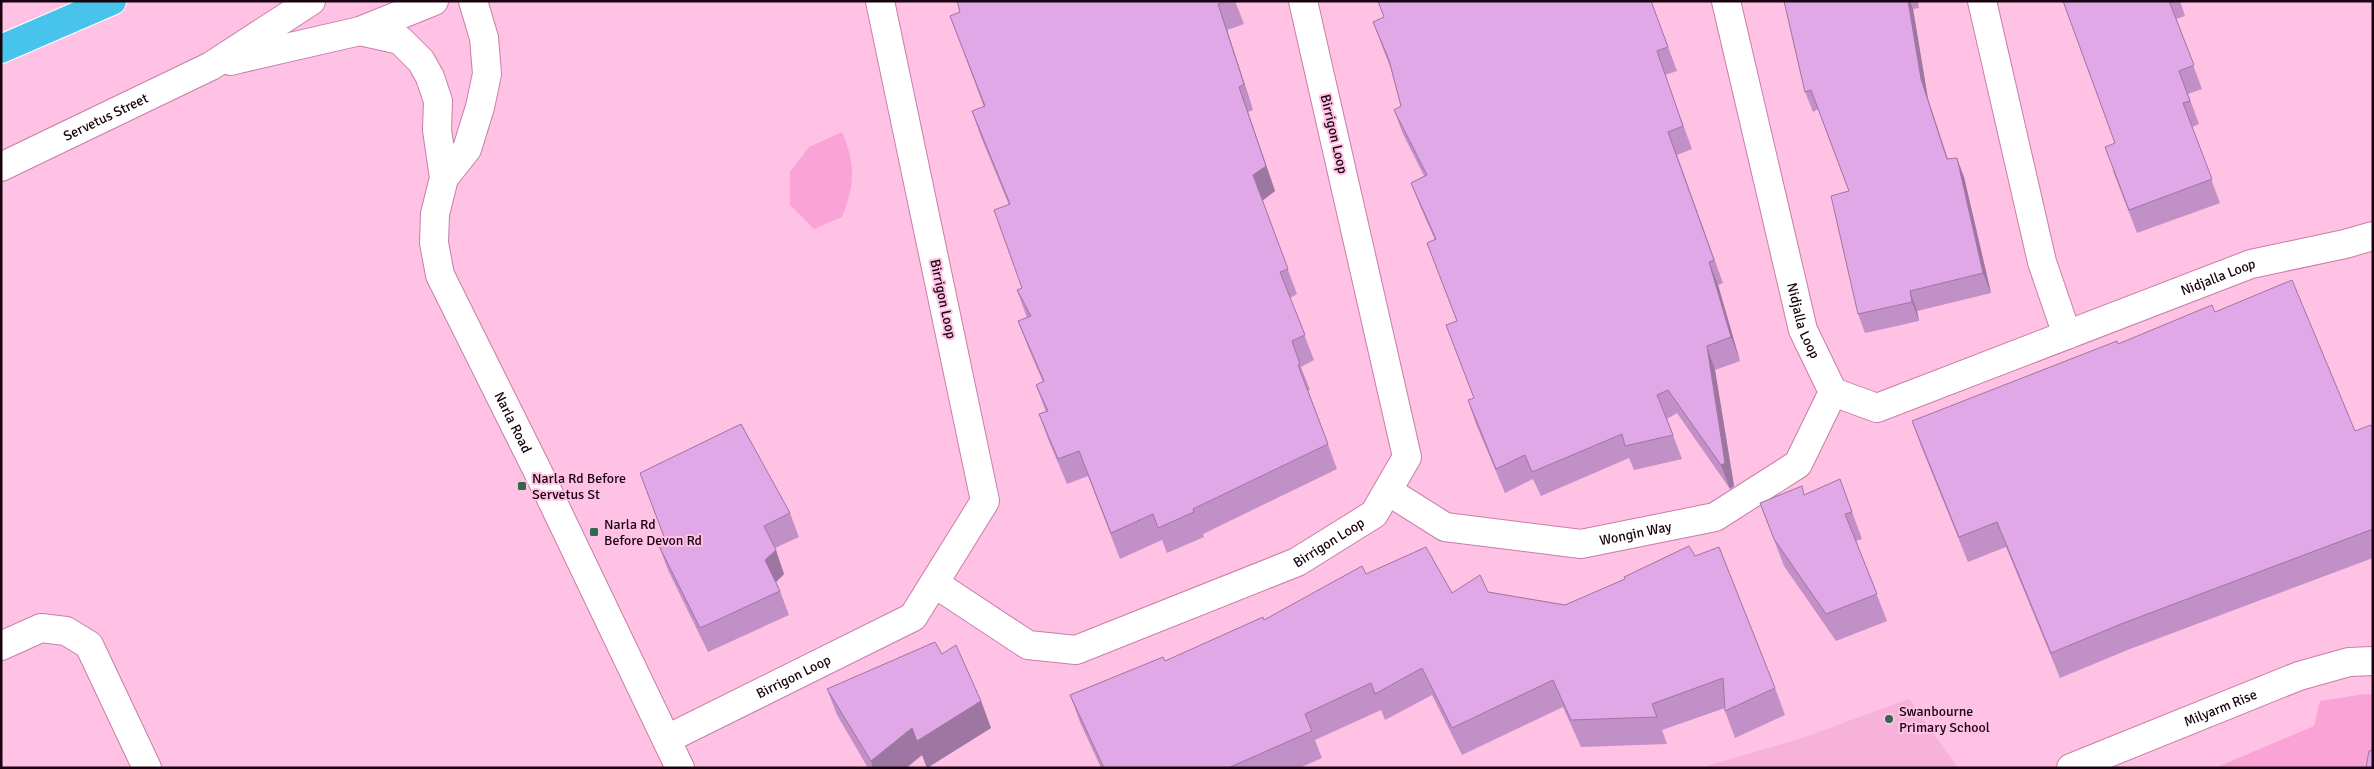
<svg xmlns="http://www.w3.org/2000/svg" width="2374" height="769" viewBox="0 0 2374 769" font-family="Signika,sans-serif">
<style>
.built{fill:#f6b2d9}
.green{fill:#f9a3d6}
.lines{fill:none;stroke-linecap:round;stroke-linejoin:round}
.minor-casing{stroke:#c77eaa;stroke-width:30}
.highway-casing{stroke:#fff;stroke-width:30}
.minor{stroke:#fff;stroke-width:28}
.highway{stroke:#48c4ec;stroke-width:28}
.wall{fill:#c190c6}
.shaded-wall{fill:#9d76a1}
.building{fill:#e0a8e6;stroke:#9d76a1}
.poi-dot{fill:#306850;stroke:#ffc1e4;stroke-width:2}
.labels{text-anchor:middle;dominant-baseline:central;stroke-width:4;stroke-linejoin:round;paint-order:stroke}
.street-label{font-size:14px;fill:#1a0311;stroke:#ffc1e4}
.poi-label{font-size:14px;fill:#1a0311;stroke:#ffc1e4;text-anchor:start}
</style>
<rect width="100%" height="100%" fill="#ffc1e4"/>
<path class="built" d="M1909,699l49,69h-258l102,-30z"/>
<path class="green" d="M842,132c14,34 13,51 0,85l-28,12 -24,-24v-33l19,-25z
M2365,694l8,1v73h-158l99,-42 6,-25z"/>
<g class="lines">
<defs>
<g id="minor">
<path id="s1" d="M1726,1l77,329 30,62 44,16 374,-144 94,-20 28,-8"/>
<path d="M1982,1l60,261 25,73"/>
<path id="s2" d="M360,31l40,9 21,21 9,16 8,24 -1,29 7,48 -9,36 -1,29 6,32 106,213 134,280"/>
<path d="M230,61l130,-30 74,-30"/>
<path id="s3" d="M1,167l210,-101 100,-65"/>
<path d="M444,178l23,-29 13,-42 7,-33 -3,-36 -11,-37"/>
<path id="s4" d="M1388,491l57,36 136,17 134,-27 83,-53 35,-72"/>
<path id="s5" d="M934,583l94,62 48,5 221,-88 77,-48 33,-57 -104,-456"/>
<path d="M1,646l40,-18 25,3 23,14 58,123"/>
<path id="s6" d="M667,739l246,-122 72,-116 -105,-500"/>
<path id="s7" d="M2071,768l228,-92 50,-14 24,-1"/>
</g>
<path id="highway" d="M1,49l111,-48"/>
</defs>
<use href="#minor" class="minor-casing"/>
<use href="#highway" class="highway-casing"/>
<use href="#minor" class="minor"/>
<use href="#highway" class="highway"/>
</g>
<path class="wall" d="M957,1h278l9,23 -17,6 26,80 -5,2 27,79 -13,10 35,93 -7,4 24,62 -13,7 9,23h-2l29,79 -134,65 1,3 -37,16 -5,-13 -42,19 -32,-83 -21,8 -19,-45 -9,-25 7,-2 -10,-27 7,-3 -15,-35 -10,-26 9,-3 -10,-28 5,-2 -13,-83 -28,-68 -9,-26 12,-4 -34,-91 10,-4z
M1378,1h273l26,70 -12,4 27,74 -15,6 46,128 -5,2 22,76 -25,9 19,116 -4,3 -53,-76 -10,6 15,40 -48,11 -5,-12 -88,38 -8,-17 -28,14 -29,-69 -8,-24 6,-2 -28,-73 11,-4 -30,-78 8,-3 -15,-34 -9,-23 13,-7 -21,-42 -9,-24 7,-4 -10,-37 -9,-23 -9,-24 11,-5z
M1784,1h134l1,7 -6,1 15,90 20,60 16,18 27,116 -74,18 2,10 -54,12 -7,-19 -9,-123 -31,-82 -5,3 -8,-20z
M2063,1h117l5,15 -9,3 26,70 -14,5 11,30 -7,3 28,76 -83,30 -24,-62 2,-28z
M2215,312l140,119 18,-2v129l-243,91 -70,29 -54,-131 -38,15 -47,-116 -9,-25z
M1840,479l22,60 -6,2 31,80 -51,20 -52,-75 -24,-63 45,-8z
M790,513l9,24 -24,11 9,26 -8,8 4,9 9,24 -81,37 -40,-82 -9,-24z
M1695,556l80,132 10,27 -50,23 -10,-27v-3l-63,22 5,14 -86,3 -18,-40 -101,48 -30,-60 -47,25 -4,-10 -66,30 7,18 -23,10h-198l-21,-46 -10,-27 95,-34 99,-41 102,-46 86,19 36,-1 77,13z
M942,654l39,47 10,27 -64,40 -5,-13 -16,13h-38l-31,-53 -10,-26z"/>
<path class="shaded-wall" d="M1908,1h2l3,8 15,90 26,80 -33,-100z
M1218,4l9,26 26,80 -9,-26z
M1239,87l36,104 -13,10 -9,-26z
M1957,158l7,19 27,116 -8,-20z
M1709,262l9,23 22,76 -9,-24z
M1910,291l7,20 2,10 -7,-19z
M1707,346l8,24 19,116 -4,3 -9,-24z
M776,550l8,24 -10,10 -9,-24z
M981,701l10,27 -64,40 -10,-27z
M912,728l10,27 -16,13h-33l-2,-7z"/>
<path class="building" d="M957,1h269l-8,3 26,80 -5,3 27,79 -13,9 35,94 -8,3 25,63 -13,6 8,23 -2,1 30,79 -135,65 1,3 -36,16 -5,-14 -42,19 -32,-82 -21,8 -19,-45 9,-3 -12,-26 8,-4 -26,-60 13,-5 -14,-26 5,-2 -28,-78 16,-6 -38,-93 13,-5 -35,-90 10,-4z
M1378,1h273l17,46 -11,4 26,75 -15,6 46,128 -5,2 22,75 -24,9 18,117 -4,2 -53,-75 -11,5 16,40 -48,11 -3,-12 -90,38 -7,-17 -29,14 -28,-69 6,-2 -28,-73 11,-4 -30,-78 9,-4 -25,-56 16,-8 -33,-65 7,-4 -12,-46 -16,-38 11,-5z
M1784,1h124l13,78 26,80 10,-1 26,115 -73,18 2,11 -54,12 -27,-118 18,-5 -38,-101 -6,2z
M2063,1h106l25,64 -15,6 11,30 -7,2 29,76 -83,31 -24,-63 10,-4z
M2292,280l63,151 16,-6 2,4v100l-252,95 -70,29 -54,-131 -38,15 -47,-116 205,-80 1,3 94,-39 3,7z
M741,424l49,89 -26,13 12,24 -11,10 15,31 -80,37 -41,-82 7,-4 -26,-69z
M1840,479l12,33 -7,2 32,80 -51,20 -52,-75 -14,-36 42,-17 2,9z
M1689,546l6,10 24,-9 56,141 -50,23 -2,-33 -71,26 5,13 -86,3 -18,-40 -101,48 -30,-60 -47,26 -4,-11 -66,31 7,17 -84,37h-124l-34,-73 93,-38 2,4 98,-44 1,3 98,-54 4,8 60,-27 26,46 28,-18 8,17 77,13 60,-26 -1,-2z
M935,642l7,12 14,-9 25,56 -64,40 -5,-13 -41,33 -44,-72z
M2373,750v18h-7l3,-17z"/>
<g class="poi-dot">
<rect x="517" y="481" width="10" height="10" rx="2.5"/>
<rect x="589" y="527" width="10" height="10" rx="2.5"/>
<circle cx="1889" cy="719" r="5"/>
</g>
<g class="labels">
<g class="street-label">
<text stroke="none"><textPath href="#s3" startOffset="116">Servetus Street</textPath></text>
<text transform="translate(1334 134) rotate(77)">Birrigon Loop</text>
<text stroke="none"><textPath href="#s1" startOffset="819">Nidjalla Loop</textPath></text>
<text transform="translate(943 299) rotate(78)">Birrigon Loop</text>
<text stroke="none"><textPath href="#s1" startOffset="329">Nidjalla Loop</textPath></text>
<text stroke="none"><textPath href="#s2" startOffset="455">Narla Road</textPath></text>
<text stroke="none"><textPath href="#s4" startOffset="260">Wongin Way</textPath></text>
<text stroke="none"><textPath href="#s5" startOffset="436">Birrigon Loop</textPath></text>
<text stroke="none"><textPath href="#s6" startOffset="141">Birrigon Loop</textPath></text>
<text stroke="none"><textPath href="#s7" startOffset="161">Milyarm Rise</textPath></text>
</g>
<g class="poi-label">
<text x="532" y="478">Narla Rd Before<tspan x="532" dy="16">Servetus St</tspan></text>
<text x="604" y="524">Narla Rd<tspan x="604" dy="16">Before Devon Rd</tspan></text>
<text x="1899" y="711">Swanbourne<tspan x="1899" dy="16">Primary School</tspan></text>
</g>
</g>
<rect width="2374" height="769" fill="none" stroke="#1a0311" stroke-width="5"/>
</svg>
